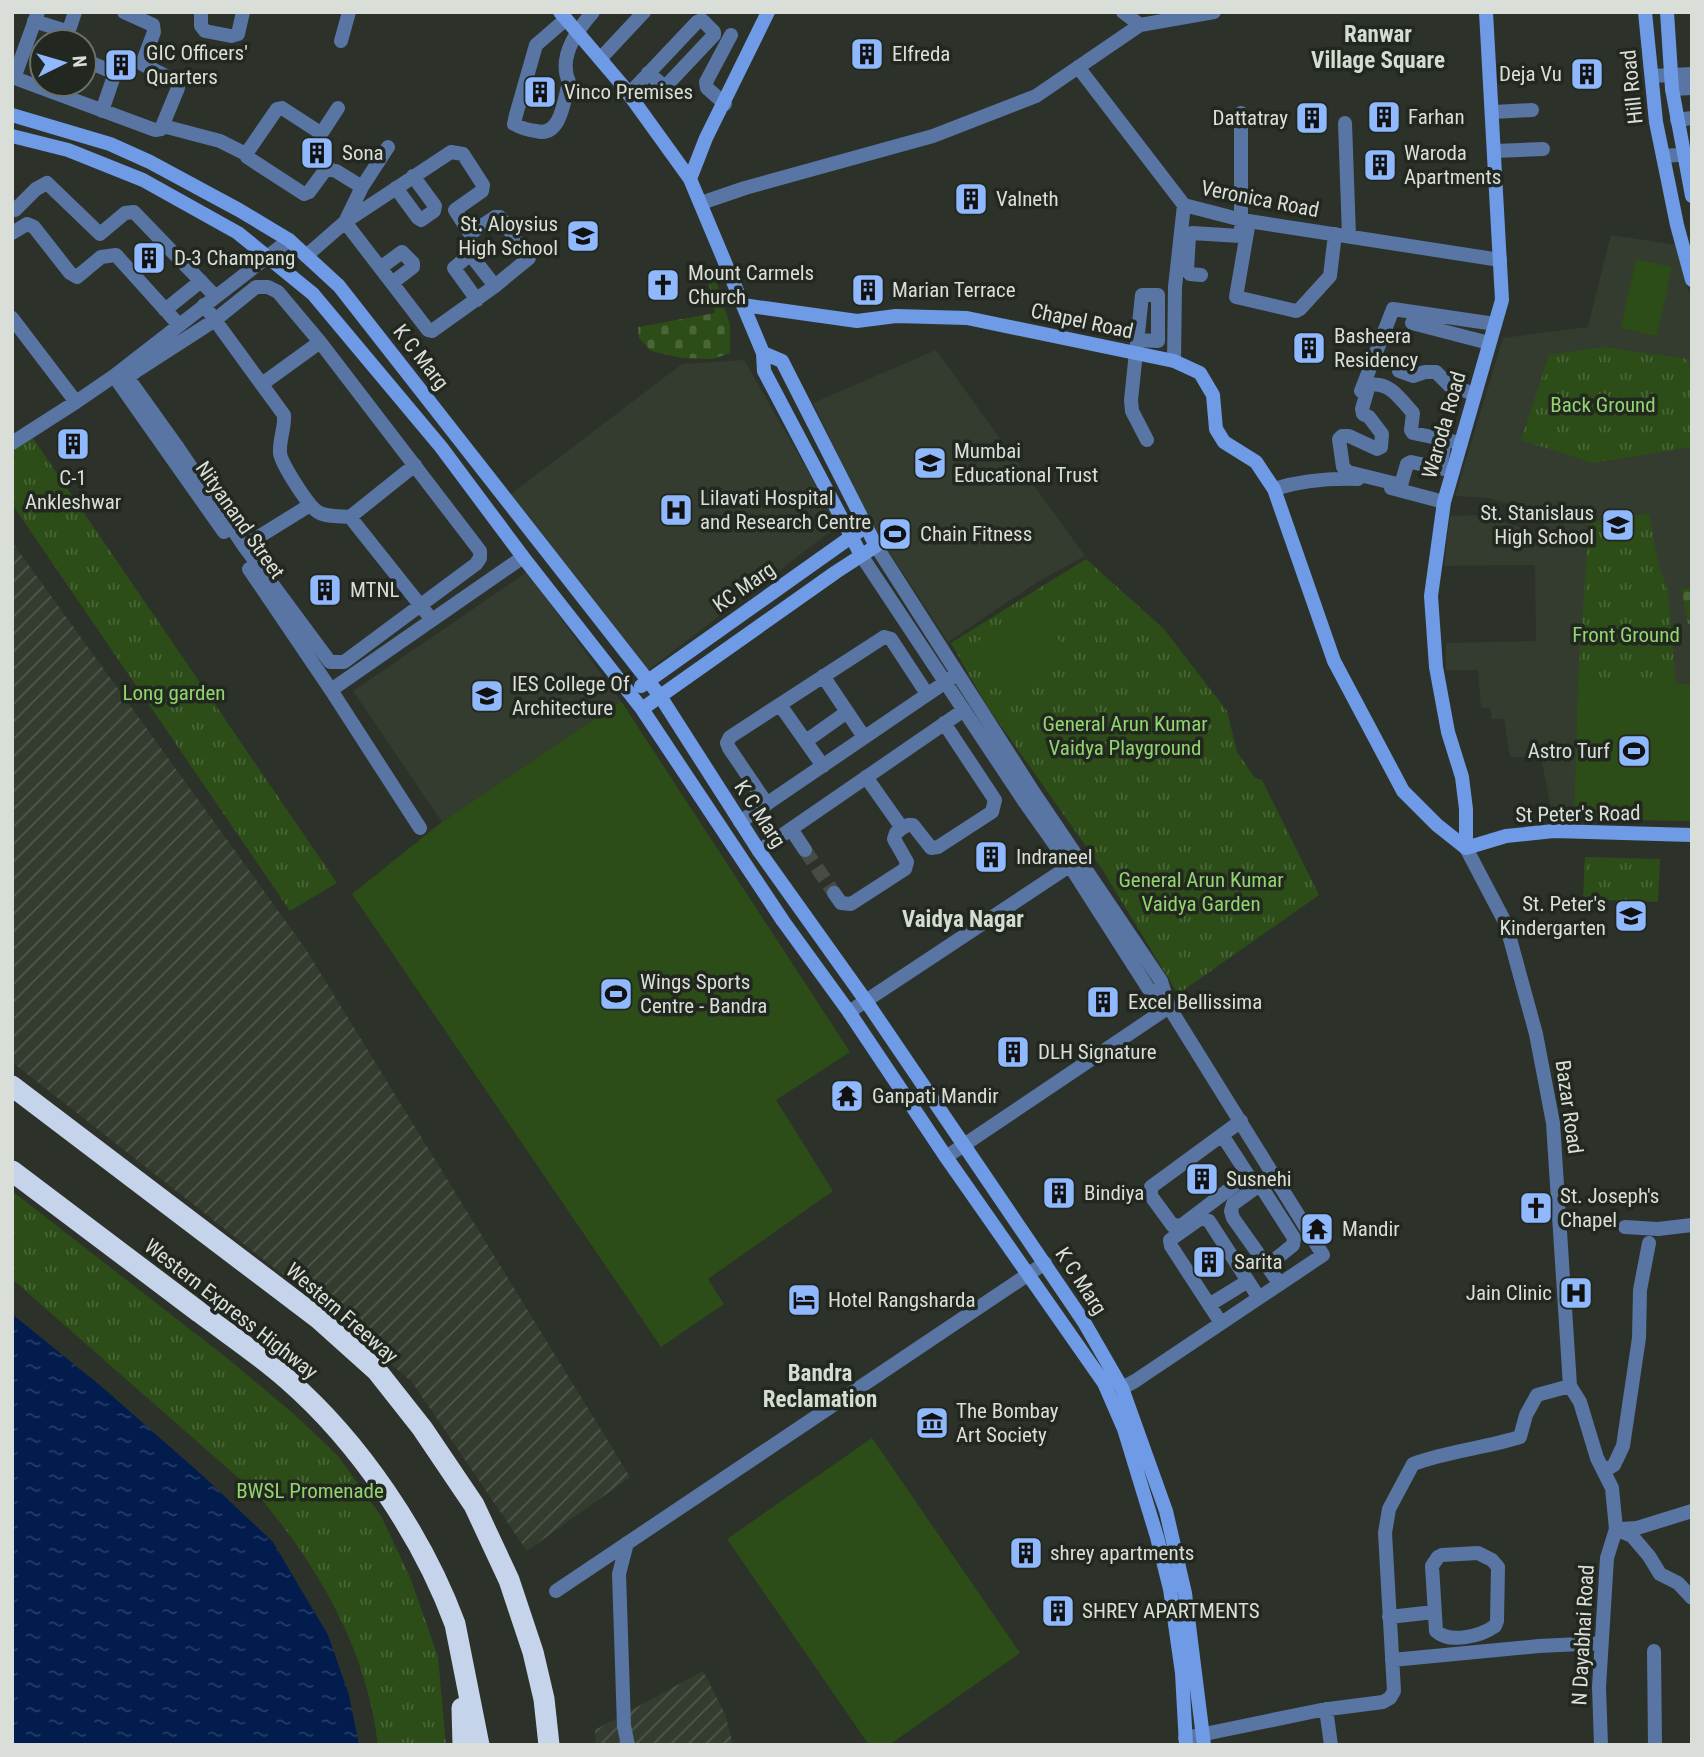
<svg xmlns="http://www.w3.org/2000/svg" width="1704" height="1757" viewBox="0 0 1704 1757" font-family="'Roboto Condensed',sans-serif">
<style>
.built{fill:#333c2e}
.industrial{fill:url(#industrial-furrows)}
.cemetery{fill:url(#cemetery-stones)}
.park{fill:url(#park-tufts)}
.garden{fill:#2c4d17}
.water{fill:url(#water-ripples)}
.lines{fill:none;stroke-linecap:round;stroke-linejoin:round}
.street-tunnel{stroke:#464c43;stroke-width:14;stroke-dasharray:14 7;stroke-linecap:butt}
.street{stroke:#5975a4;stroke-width:14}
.secondary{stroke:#6e9ae6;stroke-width:14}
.highway{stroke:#c6d4eb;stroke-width:21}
.labels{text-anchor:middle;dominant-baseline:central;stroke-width:7;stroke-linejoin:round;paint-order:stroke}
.poi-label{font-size:21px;fill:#daded9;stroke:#222820;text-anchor:start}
.street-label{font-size:21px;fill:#daded9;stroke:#222820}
.park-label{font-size:21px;fill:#92d46e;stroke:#222820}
.neighbourhood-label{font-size:23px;font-weight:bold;fill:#d5dcd1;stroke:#222820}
</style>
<defs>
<pattern id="industrial-furrows" width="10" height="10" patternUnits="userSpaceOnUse" patternTransform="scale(1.75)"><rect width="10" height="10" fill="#333c2e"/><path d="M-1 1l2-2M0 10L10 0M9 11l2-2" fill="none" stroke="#50584c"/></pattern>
<pattern id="cemetery-stones" width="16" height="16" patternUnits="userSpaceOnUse" patternTransform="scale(1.75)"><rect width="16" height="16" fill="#2c4d17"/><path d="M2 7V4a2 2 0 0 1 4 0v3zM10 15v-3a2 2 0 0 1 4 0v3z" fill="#4a6638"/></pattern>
<pattern id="park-tufts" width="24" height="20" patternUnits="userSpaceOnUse" patternTransform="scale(1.75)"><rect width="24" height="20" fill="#2c4d17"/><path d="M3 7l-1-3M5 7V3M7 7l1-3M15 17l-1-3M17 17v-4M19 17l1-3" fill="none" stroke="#4a6638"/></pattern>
<pattern id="water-ripples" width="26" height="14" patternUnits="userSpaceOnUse" patternTransform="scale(1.75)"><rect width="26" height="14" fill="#021c4d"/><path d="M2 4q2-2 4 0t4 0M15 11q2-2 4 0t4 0" fill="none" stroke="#263d66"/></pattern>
</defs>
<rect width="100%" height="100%" fill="#2c3229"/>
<path class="built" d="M1611,235l66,10 15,60v516l-139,-3 -12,-61h-31l-6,-38h-12l-2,-11h-9l-3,-38h-32v-27l90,-2 -1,-76 -91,1 6,-50 29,-1 64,19 1,-18 -55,-18 -34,-2 48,-158 85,-11z
M936,350l149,206 -46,25 -91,61 -77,-118 -58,-121z
M744,360l95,165 -192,146 -136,-177 171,-130z
M527,572l94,129 -179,121 -89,-131z"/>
<path class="industrial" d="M12,542l293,406 325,529 -103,74 -115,-169 -98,-83 -302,-237z
M703,1671l22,43 8,31h-137l-1,-15z"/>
<path class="cemetery" d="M712,268l18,57v28l-17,6 -31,-1 -31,-7 -12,-13 -1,-11 77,-14 -9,-44z
M1692,587v36l-4,1 -7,-35z"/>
<path class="park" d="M1602,347l86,12 4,26v62l-99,16 -72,-23 28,-85z
M30,434l307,449 -47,28 -278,-407v-58z
M1649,513l10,54 9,23 8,94 -98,-3 11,-158z
M1086,559l78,70 63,82 10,41 18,26 7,2 57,115 -141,99 -76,-125 -115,-163 -36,-63z
M1585,857l75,2 -2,43 -75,-3z
M12,1191l215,167 69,58 42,40 43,60 29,61 28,80 8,88h-68c-12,-98 -58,-175 -119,-249l-247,-217z"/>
<path class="garden" d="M1636,259l36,8 -15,69 -36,-8z
M1035,604l29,44 -65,44 -30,-45z
M1578,681l114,3v137l-118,-2z
M621,701l229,351 -74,48 57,91 -125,88 16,25 -63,43 -309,-453 90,-72z
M872,1438l148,215 -131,92h-20l-142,-206z"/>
<path class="water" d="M12,1314l90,73 100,88 71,67 55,93 21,60 10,50h-347z"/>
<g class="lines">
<path class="street-tunnel" d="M805,850l29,43"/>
<path class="street" d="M201,12v14l4,5 26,5 7,-2 5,-22
M1123,12l17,13
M566,19l-30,26 -20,70 -2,9c7,4 14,6 22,7 25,7 28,-31 33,-49 -11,-24 8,-52 24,-70
M34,21l32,10 4,-4 5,-15
M341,41l8,-29
M600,59l44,-47
M84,65l5,-3 26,11 -13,38
M1078,67l106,138 58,15 258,40
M1652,76l40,-2
M12,77l143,53 6,-1 17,-41v-6l-36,-18 12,-32 -1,-7 -29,-13
M14,78l24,-66
M1672,89l20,-1
M629,94l68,-72 5,-2 12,12v3l-49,52 -17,-14
M725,104l-18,-16 -1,-6 25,-47
M338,108l-15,23 -4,1 -37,-24 -5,1 -31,45 1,3 57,37 5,-2 17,-23 10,2 26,16
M1493,112l39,-2
M1241,113v114
M1677,120l15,-2
M1345,123l4,113
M163,126l57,15 26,13
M1495,151l48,-2
M451,152l12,2 20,31 -1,6 -27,19 14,22 2,1 24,-16h5l29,41 -34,28 -63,45 -4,-1 -83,-108z
M1663,156l29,-2
M396,188l22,30 3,2 13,-9 1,-5 -22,-30
M701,203l44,-15 188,-52 103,-40 104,-71 74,-13
M12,207l3,3 21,-21 11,-6 53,51 25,-21 9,-1 81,84
M1249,221l-13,76 60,14 4,-2 30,-33 5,-42
M12,233l15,-9 7,3 36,46 7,4 24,-20 15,-2 63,70
M306,256l39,-34 17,-35 26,-40
M380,268l22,-16 11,11v4l-21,16
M1201,275l-11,-1 -3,-4 2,-34 3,-3 48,3
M256,287h12l10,5 42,50 160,209v7l-4,6 -132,98h-14l-6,-8 -80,-108 -68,-101 -48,-67 8,-7 79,-51z
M477,300l-23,-32 13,-11 6,1 22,28
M204,305l80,110c1,13 -5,25 -4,38 1,10 28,53 38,59 8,5 22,4 32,5l82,103
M165,310l36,-29
M12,318l64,84 38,-26 175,-136
M1412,323l77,20
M1137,340l21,1v-46h-16l-11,105 1,11 15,29
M1174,361l1,-74 9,-82
M1399,371l14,5 12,-4h11l14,14 25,8
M114,376l110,156
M262,384l58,-42
M1361,391l32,-82 102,15
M12,443l64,-41
M1440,468l5,-28
M1453,471l-42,-9 -4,2 -6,21 -53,-13 -5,-5 -4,-28 3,-3h7l28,13 4,-2 1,-13 -13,-17 -6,-3 -1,-5 7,-24c21,-4 31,14 44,28l-2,17 2,3 48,10
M1391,488l53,14
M1274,489c29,-9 55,-11 84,-10
M350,517l65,-52
M244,546l66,-41
M876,546l158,247 127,188 8,26 154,248 -188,126 -22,12
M861,555l163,246 46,65 78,122 20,18
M249,569l82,121 89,138
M823,676l41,61
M331,690l192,-133
M780,705l43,61
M806,741l41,-29
M866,777l36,51 6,-3h5l18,23 7,-1 54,-35 3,-12 -51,-77
M767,804l-38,-56 -2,-5 3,-6 154,-100 7,2 36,55
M740,822l213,-145
M791,829l14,21
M1466,848l40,76 30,110 17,89 17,263 10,16 17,56 15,30 4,41 -9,29 -8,129 2,58
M759,851l205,-141
M834,893l7,10 10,1 54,-35 2,-7 -13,-23 2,-6 6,-5
M849,1012l228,-151
M1222,1135l26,40 -66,50 -9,1 -22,-30v-9l90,-66
M946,1157l223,-150
M1625,1227l33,2 34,-4
M1267,1266l26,-21 1,-7 -32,-50 -4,-2 -25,18 -2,7 2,7 34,48 13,18
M1209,1305l39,-24
M1221,1323l-50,-77 -1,-6 4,-3 27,-19 8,3 50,77
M1604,1471l10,-6 9,-19 16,-108 1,-48 9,-47
M1616,1529l16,7 17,20 11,18 18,9 14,15
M1621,1529l16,-1 55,-17
M627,1543l-8,31 5,152 4,19
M1478,1553l14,7 6,7 -1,54 -2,5c-14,10 -45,18 -59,5l-4,-65 6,-9 4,-2z
M556,1591l489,-328
M1389,1617l45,-5
M1654,1651l1,94
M1392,1660l147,-14 62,-3
M1326,1709l5,36
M1185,1738l136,-28 62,-8 7,-4 4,-7 -9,-158 4,-24 24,-45c35,-13 72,-16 107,-27l6,-22 11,-20 33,-9"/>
<path class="secondary" d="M560,12l63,74 67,93 73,174 1,18 97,184
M1645,12l11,110 21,103 15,55
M1667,12l5,77 20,107
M12,115l98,29 40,18 89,48 50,30 50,46 321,410 99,155 107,150 218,321 38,66 44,123 19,82 19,152
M12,136l56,14 75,30 95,53 75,61 128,153 82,110 119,152 141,212 66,91 97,145 158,226 20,46 33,108 13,52 12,84 4,72
M690,179l16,-41 62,-126
M743,305l114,16 39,-5 71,2 207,43 26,12 13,22 3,34 8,13 32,20 18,27 60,172 69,130 34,34 29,23
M641,686l217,-154
M642,709l194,-137 40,-26 -94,-185 -19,-8
M1466,848v-39l-4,-32 -14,-45 -12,-65 -5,-71 13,-94 58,-202 -16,-288
M1466,848l40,-12 48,-5 138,4"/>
<path class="highway" d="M12,1086l307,233 58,52 45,57 52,77 35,75 24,72 11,47 5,46
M12,1171c63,47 125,94 187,141 29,22 61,43 89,68 71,62 134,155 167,244l24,121
M462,1708l1,37"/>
</g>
<defs>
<symbol id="building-square" viewBox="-11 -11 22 22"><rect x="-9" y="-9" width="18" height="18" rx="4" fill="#8fb8fd" stroke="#222820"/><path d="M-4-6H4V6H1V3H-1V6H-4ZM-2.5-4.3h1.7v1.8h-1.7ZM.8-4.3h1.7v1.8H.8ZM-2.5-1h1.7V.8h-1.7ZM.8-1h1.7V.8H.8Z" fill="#111"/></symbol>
<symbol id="school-square" viewBox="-11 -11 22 22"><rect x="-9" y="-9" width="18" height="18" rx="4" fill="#8fb8fd" stroke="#222820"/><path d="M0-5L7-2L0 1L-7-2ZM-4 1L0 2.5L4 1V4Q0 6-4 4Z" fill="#111"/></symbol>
<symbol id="church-square" viewBox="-11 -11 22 22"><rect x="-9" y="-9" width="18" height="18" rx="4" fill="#8fb8fd" stroke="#222820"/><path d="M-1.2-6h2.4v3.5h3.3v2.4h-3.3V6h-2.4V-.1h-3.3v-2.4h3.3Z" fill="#111"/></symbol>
<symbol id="hospital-square" viewBox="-11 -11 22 22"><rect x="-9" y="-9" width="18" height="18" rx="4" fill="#8fb8fd" stroke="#222820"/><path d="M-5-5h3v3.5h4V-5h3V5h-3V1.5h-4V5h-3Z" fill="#111"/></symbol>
<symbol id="stadium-square" viewBox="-11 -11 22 22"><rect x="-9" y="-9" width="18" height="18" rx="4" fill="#8fb8fd" stroke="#222820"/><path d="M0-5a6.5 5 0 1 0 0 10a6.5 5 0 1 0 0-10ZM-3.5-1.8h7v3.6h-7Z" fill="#111"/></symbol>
<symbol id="university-square" viewBox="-11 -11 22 22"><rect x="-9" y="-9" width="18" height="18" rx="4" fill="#8fb8fd" stroke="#222820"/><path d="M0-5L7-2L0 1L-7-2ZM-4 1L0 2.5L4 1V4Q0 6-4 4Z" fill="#111"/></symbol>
<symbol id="temple-square" viewBox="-11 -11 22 22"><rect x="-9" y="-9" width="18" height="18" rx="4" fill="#8fb8fd" stroke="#222820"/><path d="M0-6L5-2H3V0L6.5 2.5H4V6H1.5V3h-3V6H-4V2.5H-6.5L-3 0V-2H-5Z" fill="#111"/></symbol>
<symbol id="hotel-square" viewBox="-11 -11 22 22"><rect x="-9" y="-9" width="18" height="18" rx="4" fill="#8fb8fd" stroke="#222820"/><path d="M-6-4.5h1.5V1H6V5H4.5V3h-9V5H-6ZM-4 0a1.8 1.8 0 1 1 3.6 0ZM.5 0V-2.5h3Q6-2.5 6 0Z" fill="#111"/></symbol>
<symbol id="museum-square" viewBox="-11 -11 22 22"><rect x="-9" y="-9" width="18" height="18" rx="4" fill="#8fb8fd" stroke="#222820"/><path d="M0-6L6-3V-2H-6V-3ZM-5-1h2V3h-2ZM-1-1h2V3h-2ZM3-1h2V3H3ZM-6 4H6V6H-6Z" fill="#111"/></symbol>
</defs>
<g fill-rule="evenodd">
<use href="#building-square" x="848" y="35" width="38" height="38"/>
<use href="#building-square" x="102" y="46" width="38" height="38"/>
<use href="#building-square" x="1568" y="55" width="38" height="38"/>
<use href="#building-square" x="521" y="73" width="38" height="38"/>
<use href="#building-square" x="1365" y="98" width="38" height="38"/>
<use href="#building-square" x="1293" y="99" width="38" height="38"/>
<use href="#building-square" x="298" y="134" width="38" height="38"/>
<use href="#building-square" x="1361" y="146" width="38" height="38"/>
<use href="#building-square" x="952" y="180" width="38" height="38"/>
<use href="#school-square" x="564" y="217" width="38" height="38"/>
<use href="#building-square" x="130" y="239" width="38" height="38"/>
<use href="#church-square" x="644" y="266" width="38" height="38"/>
<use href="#building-square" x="849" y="271" width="38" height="38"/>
<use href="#building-square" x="1290" y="329" width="38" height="38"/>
<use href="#building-square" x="54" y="425" width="38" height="38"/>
<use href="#school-square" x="911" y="444" width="38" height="38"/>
<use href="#hospital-square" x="657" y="491" width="38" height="38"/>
<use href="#school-square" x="1599" y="506" width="38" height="38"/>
<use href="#stadium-square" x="876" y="515" width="38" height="38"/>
<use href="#building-square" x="306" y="571" width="38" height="38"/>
<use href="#university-square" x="468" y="677" width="38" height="38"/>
<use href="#stadium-square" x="1615" y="732" width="38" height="38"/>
<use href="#building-square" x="972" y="838" width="38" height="38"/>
<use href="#school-square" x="1612" y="897" width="38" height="38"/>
<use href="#stadium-square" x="597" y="975" width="38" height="38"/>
<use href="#building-square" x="1084" y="983" width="38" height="38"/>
<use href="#building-square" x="994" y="1033" width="38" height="38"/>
<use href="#temple-square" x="828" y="1077" width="38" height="38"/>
<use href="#building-square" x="1183" y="1160" width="38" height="38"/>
<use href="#building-square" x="1040" y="1174" width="38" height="38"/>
<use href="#church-square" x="1517" y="1189" width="38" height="38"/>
<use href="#temple-square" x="1298" y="1210" width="38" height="38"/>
<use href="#building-square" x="1190" y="1243" width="38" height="38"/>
<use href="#hospital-square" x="1557" y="1274" width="38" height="38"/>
<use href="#hotel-square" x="785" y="1281" width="38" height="38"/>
<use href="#museum-square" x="913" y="1404" width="38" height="38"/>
<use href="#building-square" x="1007" y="1534" width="38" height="38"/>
<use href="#building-square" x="1039" y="1592" width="38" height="38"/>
</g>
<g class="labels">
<g class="poi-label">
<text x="146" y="53">GIC Officers'<tspan x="146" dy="24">Quarters</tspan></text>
<text x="892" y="54">Elfreda</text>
<text x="1562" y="74" text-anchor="end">Deja Vu</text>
<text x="564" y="92">Vinco Premises</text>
<text x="1408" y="117">Farhan</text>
<text x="1288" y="118" text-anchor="end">Dattatray</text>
<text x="342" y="153">Sona</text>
<text x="1404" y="153">Waroda<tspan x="1404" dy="24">Apartments</tspan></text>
<text x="996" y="199">Valneth</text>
<text x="558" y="224" text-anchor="end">St. Aloysius<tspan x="558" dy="24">High School</tspan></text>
<text x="174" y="258">D-3 Champang</text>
<text x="688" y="273">Mount Carmels<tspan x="688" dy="24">Church</tspan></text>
<text x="892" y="290">Marian Terrace</text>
<text x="1334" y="336">Basheera<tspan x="1334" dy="24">Residency</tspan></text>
<text x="954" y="451">Mumbai<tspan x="954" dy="24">Educational Trust</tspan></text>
<text x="73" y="478" text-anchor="middle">C-1<tspan x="73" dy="24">Ankleshwar</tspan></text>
<text x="700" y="498">Lilavati Hospital<tspan x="700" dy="24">and Research Centre</tspan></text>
<text x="1594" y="513" text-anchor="end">St. Stanislaus<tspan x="1594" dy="24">High School</tspan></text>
<text x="920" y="534">Chain Fitness</text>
<text x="350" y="590">MTNL</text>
<text x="512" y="684">IES College Of<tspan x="512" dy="24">Architecture</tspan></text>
<text x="1610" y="751" text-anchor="end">Astro Turf</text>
<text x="1016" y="857">Indraneel</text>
<text x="1606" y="904" text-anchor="end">St. Peter's<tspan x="1606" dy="24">Kindergarten</tspan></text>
<text x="640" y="982">Wings Sports<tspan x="640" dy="24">Centre - Bandra</tspan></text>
<text x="1128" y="1002">Excel Bellissima</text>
<text x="1038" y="1052">DLH Signature</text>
<text x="872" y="1096">Ganpati Mandir</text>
<text x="1226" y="1179">Susnehi</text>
<text x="1084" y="1193">Bindiya</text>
<text x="1560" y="1196">St. Joseph's<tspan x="1560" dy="24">Chapel</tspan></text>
<text x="1342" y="1229">Mandir</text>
<text x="1234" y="1262">Sarita</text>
<text x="1552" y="1293" text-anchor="end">Jain Clinic</text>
<text x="828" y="1300">Hotel Rangsharda</text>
<text x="956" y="1411">The Bombay<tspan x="956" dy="24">Art Society</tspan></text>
<text x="1050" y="1553">shrey apartments</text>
<text x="1082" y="1611">SHREY APARTMENTS</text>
</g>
<g class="street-label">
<text transform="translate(1632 87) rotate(-96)">Hill Road</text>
<text transform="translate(1260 199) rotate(11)">Veronica Road</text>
<text transform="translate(1082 321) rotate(12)">Chapel Road</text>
<text transform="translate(421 357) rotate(52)">K C Marg</text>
<text transform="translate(1444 425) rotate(-74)">Waroda Road</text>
<text transform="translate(240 520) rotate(55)">Nityanand Street</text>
<text transform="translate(744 587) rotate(-35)">KC Marg</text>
<text transform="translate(760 814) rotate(57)">K C Marg</text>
<text transform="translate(1578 814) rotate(-1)">St Peter's Road</text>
<text transform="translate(1569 1107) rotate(82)">Bazar Road</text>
<text transform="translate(1081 1281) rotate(57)">K C Marg</text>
<text transform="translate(231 1309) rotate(38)">Western Express Highway</text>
<text transform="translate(342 1313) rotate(41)">Western Freeway</text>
<text transform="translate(1583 1635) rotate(-87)">N Dayabhai Road</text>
</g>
<g class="park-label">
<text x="1603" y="405">Back Ground</text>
<text x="1626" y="635">Front Ground</text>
<text x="174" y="693">Long garden</text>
<text x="1125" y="724">General Arun Kumar<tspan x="1125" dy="24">Vaidya Playground</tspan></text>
<text x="1201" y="880">General Arun Kumar<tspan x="1201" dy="24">Vaidya Garden</tspan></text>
<text x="310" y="1491">BWSL Promenade</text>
</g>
<g class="neighbourhood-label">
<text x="1378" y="34">Ranwar<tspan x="1378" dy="26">Village Square</tspan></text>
<text x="963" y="919">Vaidya Nagar</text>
<text x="820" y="1373">Bandra<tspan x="820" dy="26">Reclamation</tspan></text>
</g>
</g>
<rect width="1704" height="1757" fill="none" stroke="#daded9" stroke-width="28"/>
<g transform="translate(63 63) rotate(85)"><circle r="33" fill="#222820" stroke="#6c716a" stroke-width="2"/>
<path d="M0-5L12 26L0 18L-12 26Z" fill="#8fb8fd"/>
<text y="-10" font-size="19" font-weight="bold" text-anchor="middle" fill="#daded9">N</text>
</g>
</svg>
